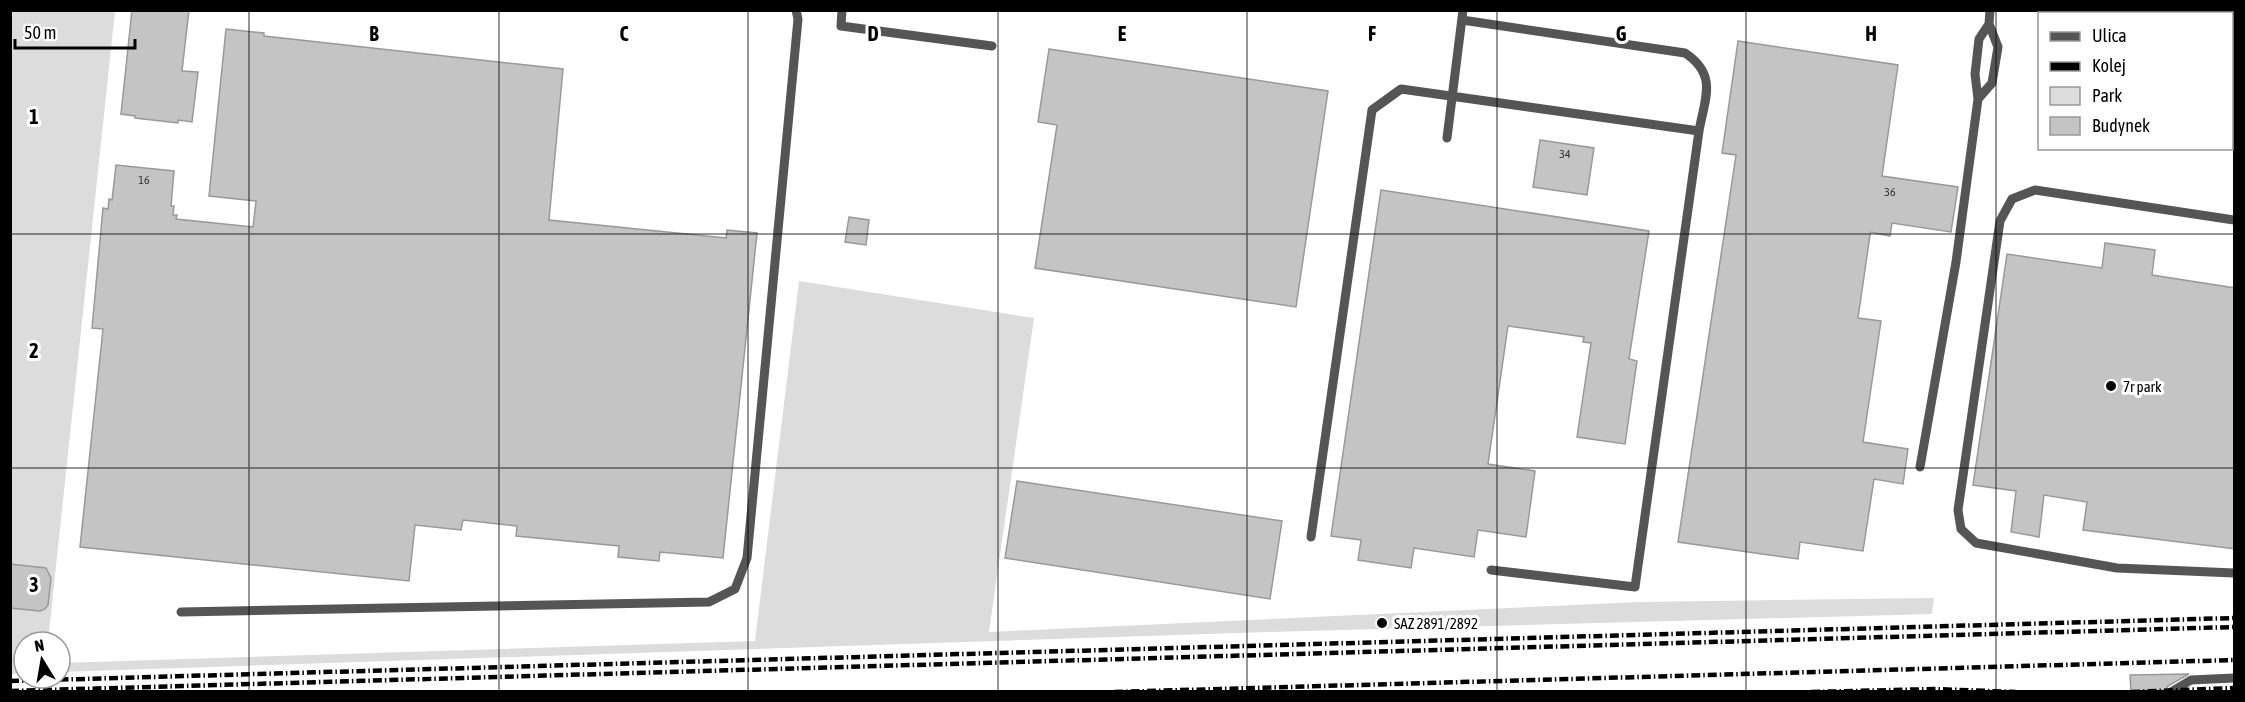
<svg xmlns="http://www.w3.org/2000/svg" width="2245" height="702" viewBox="0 0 2245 702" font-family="'Asap Condensed',sans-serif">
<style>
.green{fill:#dcdcdc}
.building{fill:#c4c4c4;stroke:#999;stroke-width:1.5}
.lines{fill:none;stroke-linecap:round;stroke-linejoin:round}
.service{stroke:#555;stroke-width:9}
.minor{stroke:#555;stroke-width:12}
.rail{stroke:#000;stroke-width:4.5;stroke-dasharray:9 3 1.5 3;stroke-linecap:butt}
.grid{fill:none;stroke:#000;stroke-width:1.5;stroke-opacity:0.55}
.poi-dot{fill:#000;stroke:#fff;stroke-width:2}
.labels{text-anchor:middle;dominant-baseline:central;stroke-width:6;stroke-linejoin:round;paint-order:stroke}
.number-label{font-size:12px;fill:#313131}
.poi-label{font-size:15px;fill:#000;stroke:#fff;text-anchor:start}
.grid-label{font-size:20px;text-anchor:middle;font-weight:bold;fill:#000;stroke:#fff;stroke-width:6;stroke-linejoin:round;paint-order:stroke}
</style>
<rect width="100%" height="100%" fill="#fff"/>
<path class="green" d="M10,11h105l-67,631h-24v31l-13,1z
M799,281l235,37 -45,314 650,-30 295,-4 -2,16 -664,18 -1208,40v-9l695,-22z"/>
<path class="building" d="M132,10h57l-7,61 16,1 -6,50 -14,-2v3l-43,-5v-2l-14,-2z
M226,29l38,4v3l299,33 -14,151 177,18 1,-8 30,3 -34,325 -63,-6 -1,9 -41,-4 1,-11 -103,-10 1,-10 -54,-6 -2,10 -46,-5 -6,56 -329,-34 23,-218 -11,-1 11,-120 5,1 1,-10 3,1 4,-35 58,6 -3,35h3l-1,9h4l-1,4 77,8 3,-26 -47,-5z
M1738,41l160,24 -16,111 76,11 -7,45 -59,-9 -2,13 -19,-4 -1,3 -12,83 23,3 -18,121 45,7 -5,35 -29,-5 -11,72 -63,-9 -2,17 -120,-17 58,-387 -14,-2z
M1049,49l279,42 -32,216 -261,-39 22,-143 -19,-3z
M1540,140l54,8 -7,47 -54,-8z
M1381,190l268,41 -20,128 8,2 -12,83 -48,-7 14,-94 -8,-1 1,-5 -76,-11 -20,138 47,7 -9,66 -48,-7 -4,27 -60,-9 -3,20 -53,-8 3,-20 -30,-4z
M849,217l20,3 -3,25 -21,-3z
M2105,243l50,7 -3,25 83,13v261l-152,-19 4,-28 -43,-7 -5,42 -28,-5 5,-41 -43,-6 34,-231 95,14z
M1017,481l265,40 -12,78 -265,-41z
M10,564l36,4 5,10 -3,27 -3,4 -5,2 -30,-3z
M2189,674l-21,12 -4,6h-33l-1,-17z"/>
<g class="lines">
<path class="service" d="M842,10l-1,16 151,20
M1462,20l223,33c33,22 20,45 14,78l-64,456 -144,-17
M1978,99l14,-16 6,-36 -9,-23
M1447,138l16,-128
M2234,220l-199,-30 -23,9 -12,22 -42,289 3,19 15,14 141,25 117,5
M1920,467l36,-205 22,-163 -3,-25 4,-35 10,-15 1,-14
M1311,537l61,-427 29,-21 298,42
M181,612l528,-10 26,-13 12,-31 51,-539 -2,-9
M2171,692l20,-12 43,-2"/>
<path class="minor" d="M2095,10l21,4
M2232,30l2,1"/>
<path class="rail" d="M10,681l2224,-63
M10,691l2224,-64
M1114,692l1120,-32
M1811,692l124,-3 81,3
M2131,692l103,-4"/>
</g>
<path class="grid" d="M249,10v682M499,10v682M748,10v682M998,10v682M1247,10v682M1497,10v682M1746,10v682M1996,10v682M10,234h2224M10,468h2224"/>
<g class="poi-dot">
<circle cx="2111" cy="386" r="6"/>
<circle cx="1382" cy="623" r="6"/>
</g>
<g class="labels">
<g class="number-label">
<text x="1565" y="154">34</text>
<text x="144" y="180">16</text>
<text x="1890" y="192">36</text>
</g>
<g class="poi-label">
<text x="2123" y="386">7r park</text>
<text x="1394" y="623">SAZ 2891/2892</text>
</g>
</g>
<g class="grid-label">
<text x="374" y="41">B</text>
<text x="624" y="41">C</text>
<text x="873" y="41">D</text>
<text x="1122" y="41">E</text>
<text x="1372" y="41">F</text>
<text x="1621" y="41">G</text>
<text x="1871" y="41">H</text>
<text x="34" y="124">1</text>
<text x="34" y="358">2</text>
<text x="34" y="592">3</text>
</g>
<rect width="2245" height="702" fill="none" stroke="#000000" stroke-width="24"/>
<rect x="2038" y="12" width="195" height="138" fill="#ffffff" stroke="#999999" stroke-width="1.5"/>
<rect x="2050" y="32" width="30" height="9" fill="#555555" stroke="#999999" stroke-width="1.5"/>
<text x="2092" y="42" font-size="18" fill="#000000">Ulica</text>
<rect x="2050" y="62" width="30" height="9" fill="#000000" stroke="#999999" stroke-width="1.5"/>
<text x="2092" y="72" font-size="18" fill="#000000">Kolej</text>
<rect x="2050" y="87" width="30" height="18" fill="#dcdcdc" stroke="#999999" stroke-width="1.5"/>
<text x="2092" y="102" font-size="18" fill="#000000">Park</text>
<rect x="2050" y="117" width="30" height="18" fill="#c4c4c4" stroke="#999999" stroke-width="1.5"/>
<text x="2092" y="132" font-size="18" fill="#000000">Budynek</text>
<g transform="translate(42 660) rotate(349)"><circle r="28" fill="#ffffff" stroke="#999999" stroke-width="1.5"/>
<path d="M0-4.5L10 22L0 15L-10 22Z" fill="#000000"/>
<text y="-9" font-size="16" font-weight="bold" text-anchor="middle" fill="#000000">N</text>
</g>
<path d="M15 39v9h120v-9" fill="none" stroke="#000000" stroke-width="3"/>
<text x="24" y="39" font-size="18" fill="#000000" stroke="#ffffff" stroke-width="4.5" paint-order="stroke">50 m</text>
</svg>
